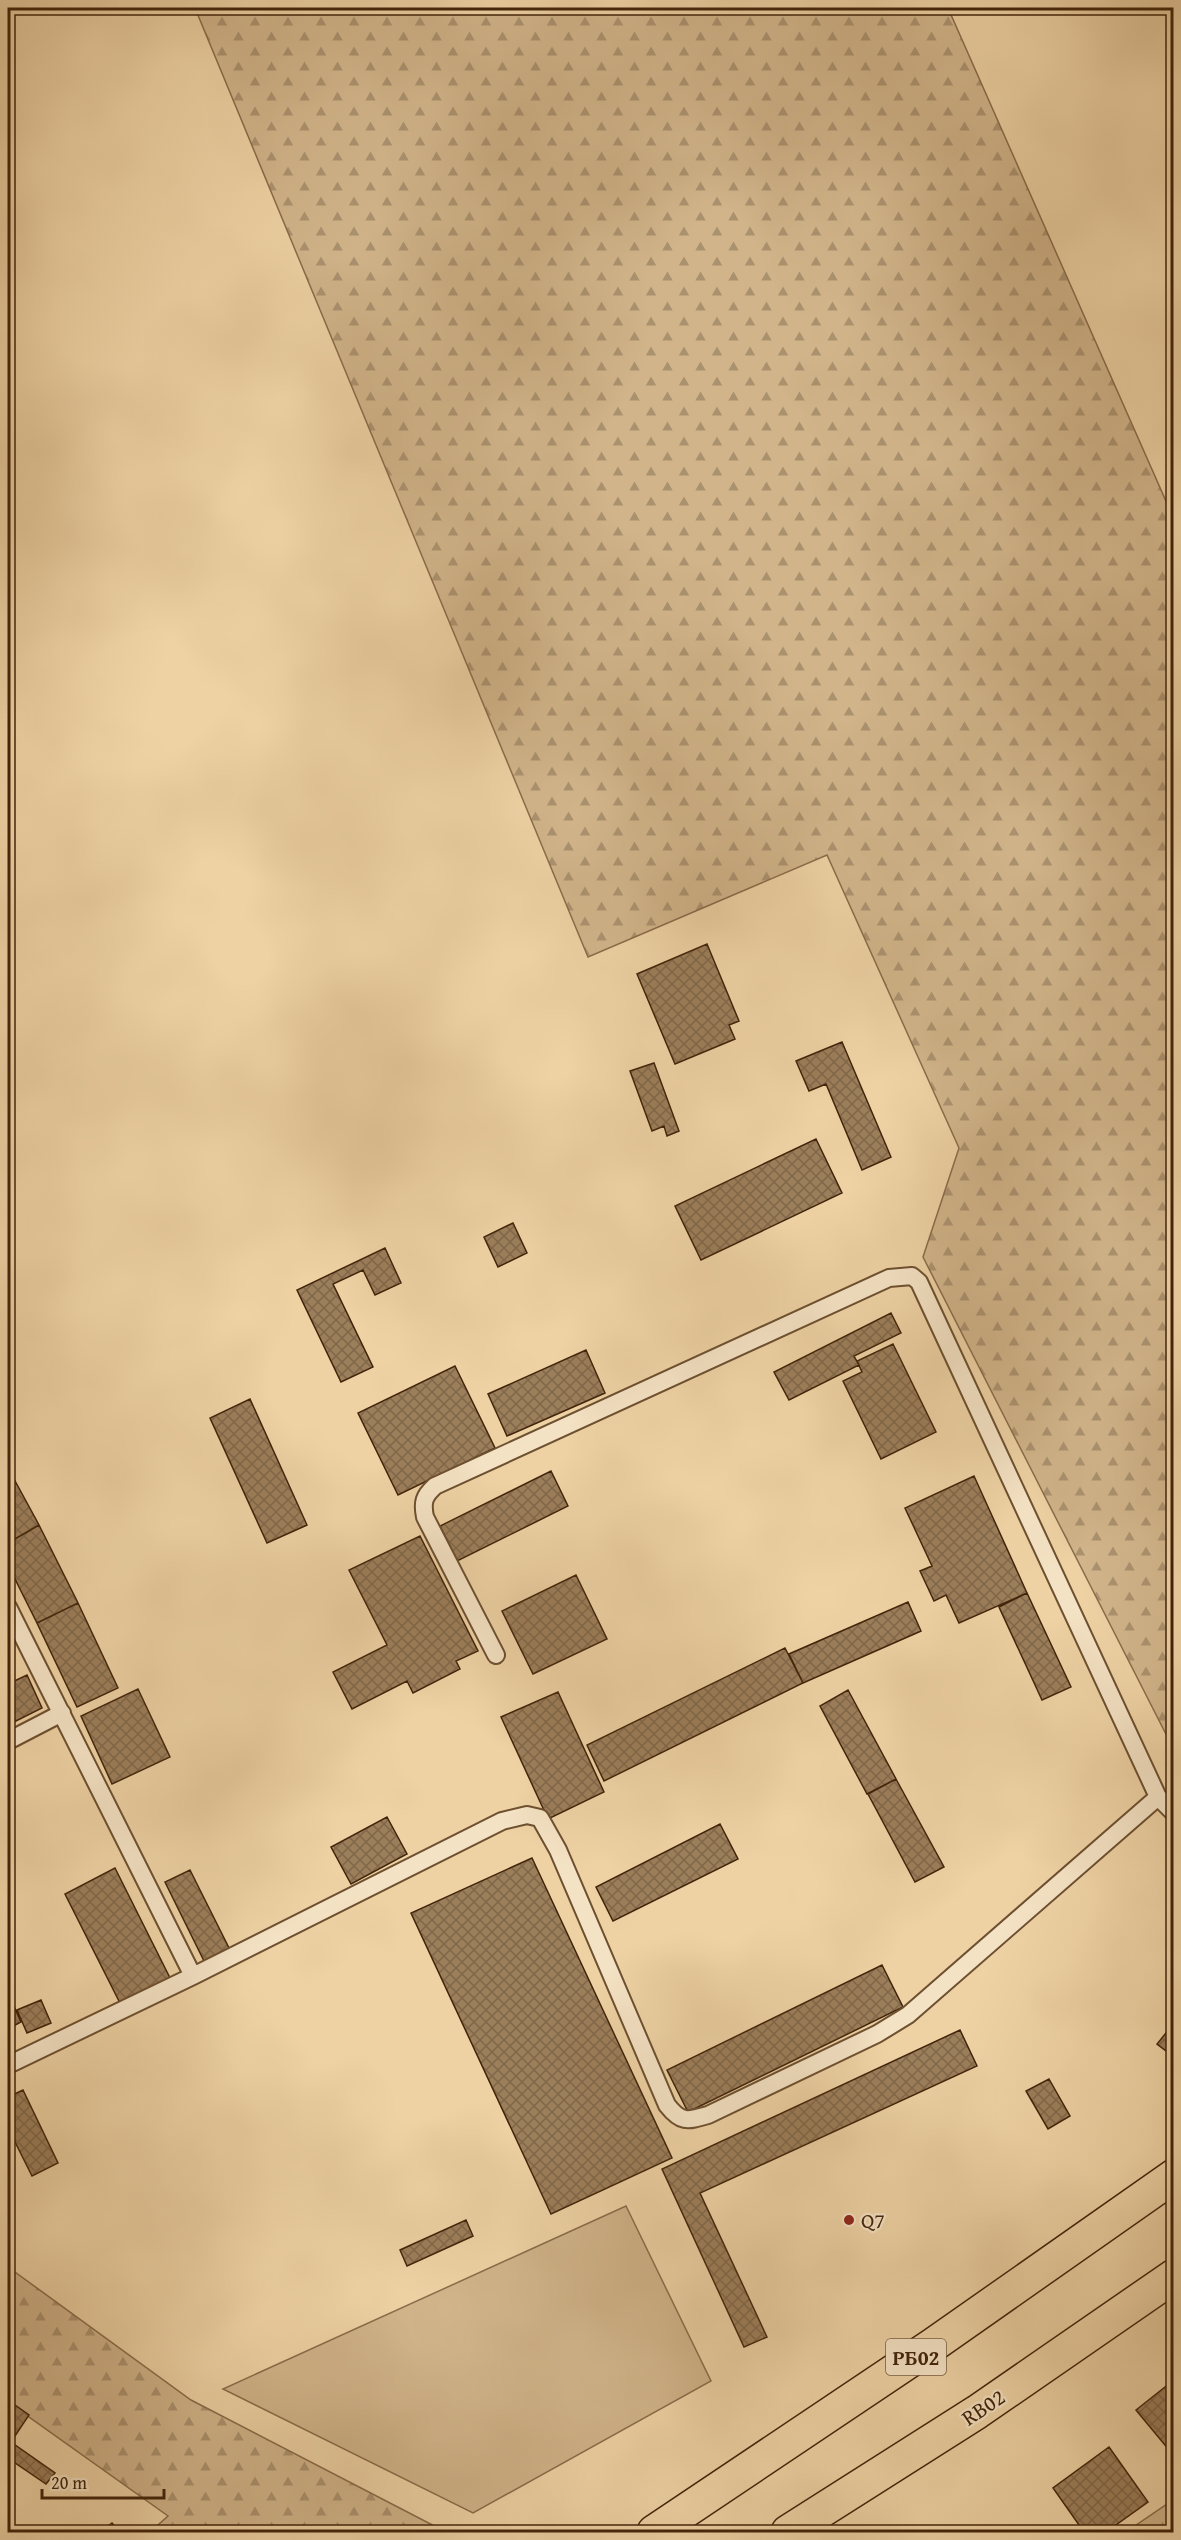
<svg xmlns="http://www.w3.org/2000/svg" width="1181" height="2540" viewBox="0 0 1181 2540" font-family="'Gentium Book Plus',serif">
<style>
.grass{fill:#d1b48a;stroke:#8a6c4a;stroke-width:1.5}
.forest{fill:url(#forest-firs);stroke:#8a6c4a;stroke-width:1.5}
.building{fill:url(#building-cross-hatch);stroke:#42240a;stroke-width:1.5}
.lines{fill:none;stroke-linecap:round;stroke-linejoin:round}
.lane-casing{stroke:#6d5030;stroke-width:20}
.highway-casing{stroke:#42240a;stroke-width:36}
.lane{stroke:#f4e2c4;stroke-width:16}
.highway{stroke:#eed2a4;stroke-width:33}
.poi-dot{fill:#8f2418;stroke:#f4e2c4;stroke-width:2}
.labels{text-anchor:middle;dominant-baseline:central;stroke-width:4.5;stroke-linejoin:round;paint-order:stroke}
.shield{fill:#f4e2c4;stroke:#775d42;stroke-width:1.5}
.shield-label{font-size:21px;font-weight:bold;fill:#42240a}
.poi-label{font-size:22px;fill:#42240a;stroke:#f4e2c4;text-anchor:start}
.street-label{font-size:22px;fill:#42240a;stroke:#f4e2c4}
</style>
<defs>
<pattern id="forest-firs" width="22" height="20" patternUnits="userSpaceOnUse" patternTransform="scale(1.5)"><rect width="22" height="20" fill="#d1b48a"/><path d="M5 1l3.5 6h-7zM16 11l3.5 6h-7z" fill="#ab926f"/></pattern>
<pattern id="building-cross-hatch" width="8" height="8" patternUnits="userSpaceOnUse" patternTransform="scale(1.5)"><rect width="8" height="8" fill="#9b7e5a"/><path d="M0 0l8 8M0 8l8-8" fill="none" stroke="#806749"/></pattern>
</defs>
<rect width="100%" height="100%" fill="#eed2a4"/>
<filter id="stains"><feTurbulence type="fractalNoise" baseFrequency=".00333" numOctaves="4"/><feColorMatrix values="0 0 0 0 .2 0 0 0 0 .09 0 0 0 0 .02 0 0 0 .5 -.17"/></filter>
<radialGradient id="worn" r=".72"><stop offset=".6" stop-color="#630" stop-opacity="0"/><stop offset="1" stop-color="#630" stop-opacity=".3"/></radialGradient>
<path class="grass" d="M626,2206l85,175 -238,132 -250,-124z"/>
<path class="forest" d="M195,8h753l225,509v1231l-250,-491 36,-109 -132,-293 -239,102z
M8,2267l183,133 255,132h-296l18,-16 -160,-114z
M1173,2500v32h-47z"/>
<path class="building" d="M707,944l32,77 -10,4 6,14 -60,25 -38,-90z
M842,1042l49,115 -29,13 -36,-86 -17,7 -13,-30z
M654,1063l25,68 -12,5 -3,-10 -12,5 -22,-60z
M816,1139l26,54 -141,67 -26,-54z
M513,1223l14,30 -29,14 -14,-30z
M385,1248l16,35 -26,12 -12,-25 -30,14 40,83 -32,15 -44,-92z
M891,1313l10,20 -47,23 5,9 -70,35 -15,-28z
M893,1344l43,88 -55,27 -38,-78 19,-9 -5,-11z
M586,1350l19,43 -98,43 -19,-42z
M455,1366l40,82 -97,47 -40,-82z
M250,1399l57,126 -40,18 -57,-125z
M8,1468l31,57 -31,18z
M551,1471l17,35 -111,55 -17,-35z
M974,1476l53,117 -68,30 -13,-28 -12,6 -14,-30 12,-5 -27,-58z
M39,1525l39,78 -41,20 -29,-58v-22z
M420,1536l58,115 -22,10 4,8 -47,24 -6,-12 -55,28 -19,-37 54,-27 -38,-75z
M576,1575l31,64 -74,35 -31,-63z
M1027,1593l44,94 -29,13 -43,-93z
M908,1602l13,29 -118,52 -14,-29z
M78,1603l40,85 -41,19 -40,-84z
M785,1648l18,35 -199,98 -17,-36z
M27,1675l15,33 -34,17v-41z
M138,1689l32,68 -58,27 -31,-68z
M848,1690l48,89 -29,15 -47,-88z
M558,1692l46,100 -56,27 -47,-102z
M896,1779l48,88 -29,15 -47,-88z
M387,1817l20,37 -56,30 -20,-37z
M720,1824l18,35 -125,62 -17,-34z
M532,1858l140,300 -121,56 -140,-301z
M115,1868l57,114 -50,25 -57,-113z
M190,1870l40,80 -25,13 -40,-81z
M882,1965l21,42 -215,105 -21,-42z
M8,1993l13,29 -13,7z
M41,2000l10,23 -24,10 -10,-23z
M1174,2023v34l-17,-13z
M960,2030l17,36 -277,127 67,144 -23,10 -82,-178z
M1049,2079l21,37 -22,13 -22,-38z
M23,2090l35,73 -26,13 -19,-38 -5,2v-43z
M466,2220l7,16 -66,30 -7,-16z
M1170,2383l4,5v68l-38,-46z
M8,2400l21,15 -18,27 44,31 -9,11 -38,-26z
M1109,2447l39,55 -42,30h-22l-31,-44z
M112,2523l8,9h-20z"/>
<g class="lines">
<defs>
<path id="lane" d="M8,1607l185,369
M496,1655l-71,-138c-3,-15 -1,-21 10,-31l454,-208 23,-2 7,6 239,515 16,16
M8,1741l54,-28
M8,2065l185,-89 309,-155 25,-6 13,3 18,32 109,255c14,18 20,16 41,10l169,-81 31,-19 250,-218"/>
<path id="highway" d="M654,2532l279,-187 241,-169
M788,2532l189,-120 197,-136"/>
</defs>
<use href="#lane" class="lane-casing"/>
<use href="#highway" class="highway-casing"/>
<use href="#lane" class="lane"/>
<use href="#highway" class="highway"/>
</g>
<circle class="poi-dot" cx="849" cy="2220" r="6"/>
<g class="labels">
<rect class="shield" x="886" y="2339" width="60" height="36" rx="4.5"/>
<g class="shield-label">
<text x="916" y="2357">РБ02</text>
</g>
<g class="poi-label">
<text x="861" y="2220">Q7</text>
</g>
<g class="street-label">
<text transform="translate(983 2407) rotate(-34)">RB02</text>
</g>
</g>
<rect width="1181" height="2540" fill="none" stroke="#eed2a4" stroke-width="30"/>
<rect x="9" y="9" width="1163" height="2522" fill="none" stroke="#42240a" stroke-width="3"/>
<rect x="15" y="15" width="1151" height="2510" fill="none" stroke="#42240a" stroke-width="1.5"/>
<path d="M42 2489v9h122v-9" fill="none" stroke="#42240a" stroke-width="3"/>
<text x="51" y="2489" font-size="18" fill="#42240a" stroke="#f4e2c4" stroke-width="4.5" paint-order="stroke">20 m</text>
<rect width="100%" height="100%" filter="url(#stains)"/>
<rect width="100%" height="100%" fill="url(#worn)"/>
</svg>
